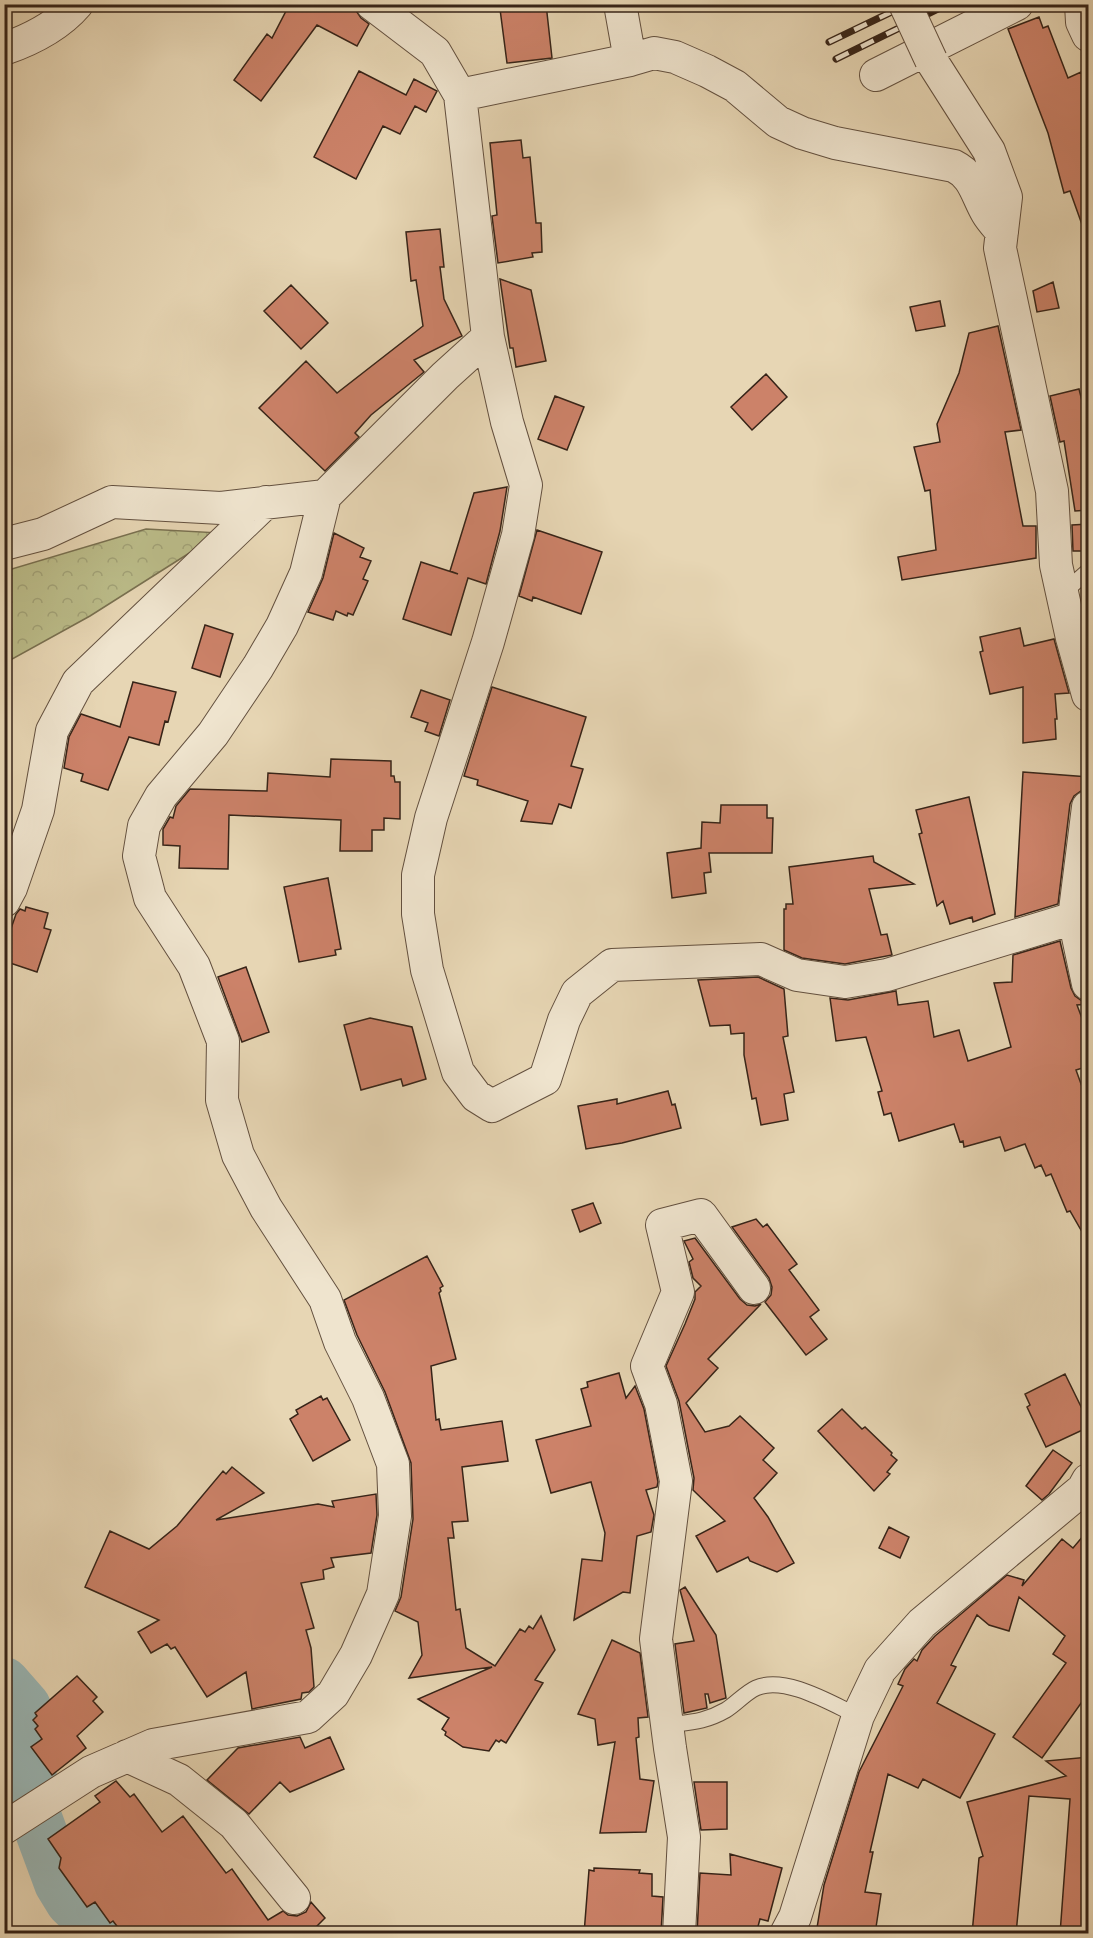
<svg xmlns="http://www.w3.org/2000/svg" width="1093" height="1938" viewBox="0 0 1093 1938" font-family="'IM FELL Double Pica',serif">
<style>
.forest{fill:url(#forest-crowns);stroke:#797050;stroke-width:1.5}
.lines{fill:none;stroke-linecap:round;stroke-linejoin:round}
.river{stroke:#9ab7b6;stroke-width:52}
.building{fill:#cc8269;stroke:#372418;stroke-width:1.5}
.lane-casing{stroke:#63503f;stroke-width:17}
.street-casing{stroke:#63503f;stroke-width:34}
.lane{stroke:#efe4ce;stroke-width:15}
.street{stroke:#efe4ce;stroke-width:32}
.rail-casing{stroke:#372418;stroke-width:7}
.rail{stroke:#efe4ce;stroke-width:4.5;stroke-dasharray:14;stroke-linecap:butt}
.street-bridge-casing{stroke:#63503f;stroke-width:34;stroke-linecap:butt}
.street-bridge{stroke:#efe4ce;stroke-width:32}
</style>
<defs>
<pattern id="forest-crowns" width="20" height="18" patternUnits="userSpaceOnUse" patternTransform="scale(1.5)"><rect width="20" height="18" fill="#bbbc89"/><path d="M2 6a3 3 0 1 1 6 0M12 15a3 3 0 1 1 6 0" fill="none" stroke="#a1a176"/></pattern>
</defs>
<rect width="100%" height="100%" fill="#e7d6b4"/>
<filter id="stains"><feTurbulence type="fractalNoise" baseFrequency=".00333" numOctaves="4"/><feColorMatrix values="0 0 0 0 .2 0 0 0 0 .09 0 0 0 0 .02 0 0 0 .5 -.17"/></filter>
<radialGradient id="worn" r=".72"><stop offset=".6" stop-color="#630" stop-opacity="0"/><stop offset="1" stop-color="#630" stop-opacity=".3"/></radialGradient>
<path class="forest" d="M146,529l75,4 -131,83 -85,47v-92z"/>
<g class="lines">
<path class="river" d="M4,1683l21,24 6,18 1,24 -3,50 31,84 11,18 34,33"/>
</g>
<path class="building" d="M277,4h69l9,5 6,9 8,6 -12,22 -40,-21 -56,76 -27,-21 33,-46 5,4 15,-29z
M519,4h27l6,54 -45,5 -7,-54h3v-3z
M1039,17l4,11 5,-2 20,52 13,-6 8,18v143h-4l-15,-42 -6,2 -16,-60 -40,-104z
M359,71l47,24 8,-16 23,12 -11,21 -11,-6 -15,28 -17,-8 -27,53 -42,-22z
M521,140l2,18 7,-1 6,66h5l1,29 -10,1 1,4 -35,6 -6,-47 5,-1 -7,-72z
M440,229l4,38h-4l4,32 18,37 -48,24 10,12 -53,43 -16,18 4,4 -34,34 -66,-63 47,-47 31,32 86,-67 -7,-46 -5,1 -5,-49z
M500,279l31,11 15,71 -30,6 -3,-19h-3z
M1053,282l6,26 -22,4 -4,-21z
M291,285l37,38 -27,26 -37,-38z
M940,301l5,25 -29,5 -6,-24z
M998,326l23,104 -16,2 18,94h13v32l-134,22 -4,-23 38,-7 -6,-60 -5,1 -11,-44 26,-5 -3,-18 22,-51 10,-40z
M766,374l21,23 -35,33 -21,-23z
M1079,389l10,40v81l-14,1 -11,-70 -4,1 -10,-46z
M555,396l29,11 -17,43 -29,-11z
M507,487l-7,44 -14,53 -18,-6 -17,57 -48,-16 18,-57 37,12 -8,-3 24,-78z
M1089,524v27h-16l-1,-26z
M537,530l65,22 -21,62 -48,-17 -1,4 -13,-5z
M334,533l30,15 -4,9 11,4 -8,18 5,2 -15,34 -5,-2 -1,3 -11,-5 -3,9 -25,-8 15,-34z
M205,625l28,9 -13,43 -28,-9z
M1020,628l4,18 30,-7 15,54 -14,1 2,25h-2l1,20 -33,4v-56l-33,7 -10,-42 3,-1 -3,-14z
M133,682l43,10 -8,30 -3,-1 -6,24 -30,-8 -21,53 -27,-9 2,-7 -19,-6 5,-31 12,-23 39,13z
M492,687l94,30 -15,49 12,3 -12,39 -12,-4 -7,20 -31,-3 7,-20 -51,-16 1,-5 -14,-4z
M421,690l29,10 -11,36 -14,-5 3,-8 -17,-6z
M331,759l60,2v15h3l1,6h5v37l-16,-1v12h-12v21h-32l1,-31 -112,-5 -1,54 -49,-1 1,-22 -17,-1v-16l7,-12 3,1 3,-12 14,-17 77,2 1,-18 62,4z
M1023,772l66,5v12l-8,2 -7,5 -4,8 -12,100 -43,13z
M969,797l26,117 -22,8 -1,-5 -22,7 -7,-23 -6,5 -18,-72 3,-1 -6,-23z
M721,805h46v13h6l-1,35h-63l2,19 -7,1 2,20 -34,5 -5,-45 34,-5 1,-26 18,1z
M873,856l1,6 40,22 -45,5 12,46 6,-1 5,21 -47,9 -43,-6 -18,-8v-41h2v-5h7l-4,-37z
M328,878l13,71 -6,1 1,5 -37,7 -15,-75z
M26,907l22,6 -4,15 7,2 -14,42 -33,-11v-12l12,-35 4,-5 5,2z
M1060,941l11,47 4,8 7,5 7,1v2l-12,1 12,32v29l-13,4 13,36v138l-19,-33 -3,1 -16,-38 -5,2 -5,-11 -6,3 -10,-24 -20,7 -5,-14 -36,10 -1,-6 -3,1 -6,-18 -55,17 -8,-28 -7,2 -6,-23 4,-1 -16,-54 -30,4 -6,-43 18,2 48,-9 2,14 30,-4 6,36 25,-7 9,31 43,-14 -17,-64 18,-1 1,-27z
M246,967l23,65 -27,10 -24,-65z
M758,977l26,12 4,47 -5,1 11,55 -10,2 4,26 -27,5 -5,-27 -4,1 -8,-44v-22l-13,1 -1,-9 -20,1 -12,-46z
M370,1018l42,9 14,52 -23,7 -2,-7 -40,11 -17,-65z
M668,1091l4,14 3,-1 6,24 -59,15 -36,6 -8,-43 39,-7v5z
M593,1203l8,20 -21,9 -8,-22z
M756,1219l7,8 4,-3 30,40 -8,6 30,40 -9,7 17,22 -21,16 -41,-53 6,-7 1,-8 -3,-9 -37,-51z
M695,1238l45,61 7,6 8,1 6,-2 -53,55 10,9 -32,35 19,29 24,-6 11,-10 34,32 -11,12 14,13 -23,25 14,19 26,46 -17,9 -27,-11 -2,-4 -31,15 -21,-36 29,-15 -32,-31 1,-12 -15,-77 -13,-35 19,-42 10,-25v-7l6,-6 -8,-8 -4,-16 4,-3 -9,-18z
M427,1256l16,30 -3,2 1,3 -2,2 17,66 -25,7 5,54 3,-1 2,11 61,-9 6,40 -46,6 6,54 -16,1 2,16h-6l8,72 4,-1 6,39 29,18 25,-37 5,3 4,-6 4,3 8,-13 14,34 -20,30 8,3 -37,60 -5,-3 -2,2 -3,-2 -7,11 -26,-4 -18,-12 1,-3 -4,-3 7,-11 -31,-19 74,-32 -83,11 13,-23 -4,-33 -23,-11 6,-14 12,-78 -2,-56 -26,-71 -28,-57 -13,-35z
M619,1373l7,25 9,-12 9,23 14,73 -1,5 -11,3 8,25 -3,17 -14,4 -7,57 -7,-1 -49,28 8,-61 20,2 3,-28 -14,-51 -40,11 -15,-53 55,-14 -10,-37 7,-2 -1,-5z
M1065,1374l24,49v4l-43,20 -19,-40 3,-2 -5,-11z
M321,1396l2,4 4,-2 23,42 -37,21 -23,-42 8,-5 -2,-4z
M842,1409l20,20 3,-2 27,26 -1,2 6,5 -10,12 3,2 -16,17 -56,-60z
M1053,1450l19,13 -23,31 -7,6 -16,-14z
M232,1467l32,26 -48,27 102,-16 16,3 -2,-6 44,-7 1,21 -6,38 -40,5 3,9 -11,3 1,9 -23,4 13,45 -8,2 5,18 3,39 -5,5 -7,1 -1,6 -49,10 -6,-37 -39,25 -32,-50 -4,2 -4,-5 -16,9 -13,-21 21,-12 -74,-33 25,-56 39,18 28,-23 46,-55 3,3z
M889,1527l20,10 -9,21 -21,-10z
M1089,1529v163l-47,66 -29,-21 53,-74 -13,-9 12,-18 -46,-39 -10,34 -20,-6 -12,-10 -26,50 5,2 -19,36 58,31 -35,64 -37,-19 -5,9 -30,-14 -18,78h3l-8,40 16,2 -6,40h-59l8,-49 35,-113 44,-86 -5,-2 7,-15 9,-10 3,2 5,-11 13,-14 72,-61 17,5 -2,6 40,-47 11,9z
M685,1587l31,48 10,63 -16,5 -2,-9h-3l2,14 -23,5 -9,-69 19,-3 -14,-51z
M612,1640l28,13 8,64 -10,1 1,19 -3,1 4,41 14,2 -8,51 -46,1 15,-91 -17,3 -3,-26 -17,-5z
M77,1676l20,21 -4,4 10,11 -26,24 9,12 -34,27 -21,-28 11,-8 -7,-10 3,-3 -5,-6 4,-4 -2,-3z
M300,1737l5,11 25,-11 14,32 -54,23 -10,-10 -31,32 -42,-34 31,-32z
M1089,1757v177h-29l10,-135 -41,-3 -13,138h-44l7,-76 4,-2 -16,-54 99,-26 -20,-15z
M116,1781l14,16 4,-3 28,38 21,-16 43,57 6,-4 36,51 15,-9 5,4 9,1 9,-4 5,-10 14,16 -16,16h-186l-10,-13 -3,2 -15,-21 -8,5 -28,-39 2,-10 -13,-19 52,-37 -5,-6z
M694,1782h33v47l-26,1z
M730,1854l52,14 -14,53 -8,-2 -4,15h-59l3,-61 31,2z
M594,1868l46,2 -1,3 13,1v22l11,1 -2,37h-77l5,-64 5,1z"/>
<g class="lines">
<defs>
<path id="lane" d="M1062,594l26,-23
M668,1725c23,-3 37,-3 58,-15 10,-6 19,-17 30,-22 29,-13 76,16 102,28"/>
<path id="street" d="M1081,4l1,18 6,13
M4,49c26,-9 55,-24 73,-45
M630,60l24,-7 21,4 32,14 28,15 43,36 24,11 33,10 119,23c20,10 22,28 33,47 4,7 10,13 15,19
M931,60l58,91 17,46 -6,51 52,243 4,74 16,73 16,57
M876,75l141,-71
M460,95l170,-35 -10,-56
M488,337l19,85 19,63 -8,50 -30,107 -57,176 -13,57v39l9,56 31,102 18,24 16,10 53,-27 19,-59 13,-27 35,-28 149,-6 36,16 48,7 42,-7 187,-57
M4,544l39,-10 69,-32 109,6 104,-12
M1088,807l-14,111 14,66
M4,901l7,-13 27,-78 14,-79 26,-49 188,-180
M127,1756l52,24 55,44 60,74
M4,1828l87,-56 62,-27 155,-28 25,-23 23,-39 27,-61 12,-78 -2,-52 -25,-66 -28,-56 -15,-43 -59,-91 -28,-53 -16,-55 1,-59 -29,-75 -44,-68 -11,-42 5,-30 17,-30 52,-62 45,-67 24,-41 24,-53 19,-77 120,-120 43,-39 -28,-242 -25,-43 -63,-48
M679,1934l5,-97 -14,-89 -14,-109 20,-158 -15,-77 -14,-38 31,-74 -16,-67 39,-10 53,73
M786,1934l9,-17 63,-201 22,-46 42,-47 161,-134 5,-9"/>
</defs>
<use href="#lane" class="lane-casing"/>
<use href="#street" class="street-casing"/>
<use href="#lane" class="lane"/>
<use href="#street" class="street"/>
<defs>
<path id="rail" d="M829,42l79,-38
M836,59l112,-55"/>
</defs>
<use href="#rail" class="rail-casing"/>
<use href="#rail" class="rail"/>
<defs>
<path id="street-bridge" d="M905,4l26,56"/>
</defs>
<use href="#street-bridge" class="street-bridge-casing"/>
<use href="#street-bridge" class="street-bridge"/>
</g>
<rect width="1093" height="1938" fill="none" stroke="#e7d6b4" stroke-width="24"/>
<rect x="6" y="6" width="1081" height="1926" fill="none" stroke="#372418" stroke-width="3"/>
<rect x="12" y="12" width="1069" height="1914" fill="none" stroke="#372418" stroke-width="1.5"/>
<rect width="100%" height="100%" filter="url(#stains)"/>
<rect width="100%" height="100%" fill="url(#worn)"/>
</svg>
